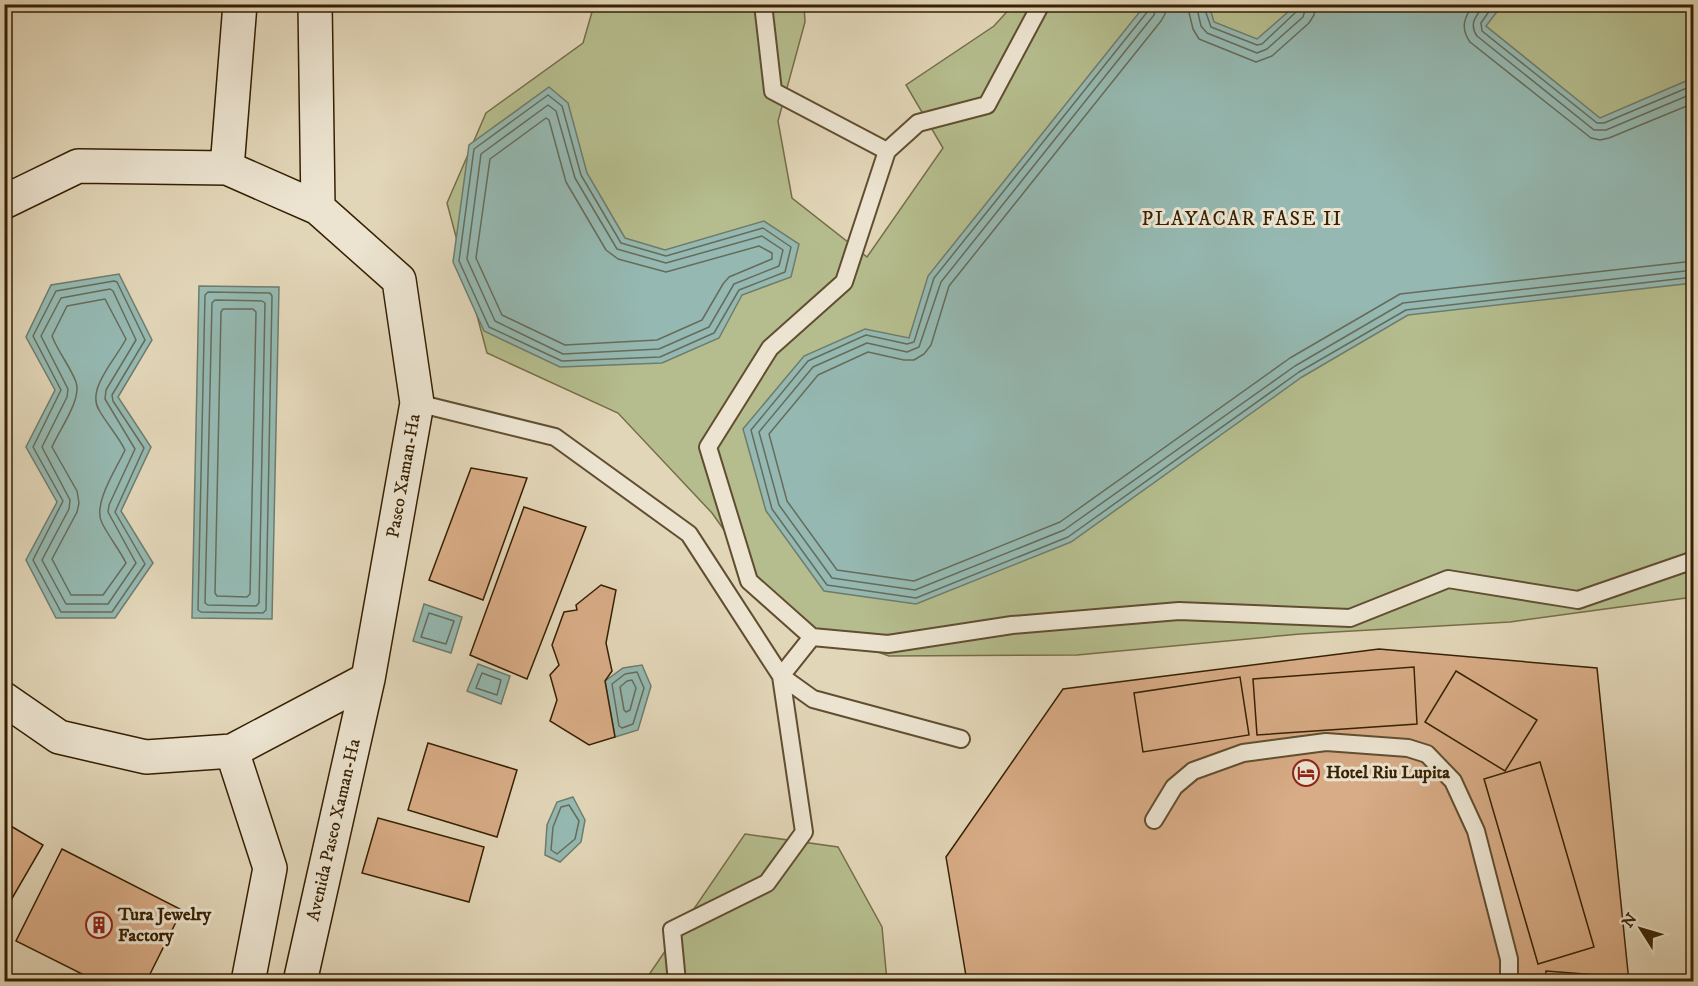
<svg xmlns="http://www.w3.org/2000/svg" width="1698" height="986" viewBox="0 0 1698 986" font-family="'IM FELL DW Pica',serif">
<style>
.green{fill:#b5bd8e;stroke:#766e48;stroke-width:1.5}
.water{fill:#95b9b2;stroke:#6f7c6c;stroke-width:1.5}
.lines{fill:none;stroke-linecap:round;stroke-linejoin:round}
.shore{stroke:#666c5a;stroke-width:1.5}
.building{fill:#d8ac86;stroke:#362002;stroke-width:1.5}
.lane-casing{stroke:#614e30;stroke-width:20}
.secondary-casing{stroke:#362002;stroke-width:36}
.lane{stroke:#ece4d1;stroke-width:16}
.secondary{stroke:#ece4d1;stroke-width:33}
.labels{text-anchor:middle;dominant-baseline:central;stroke-width:6;stroke-linejoin:round;paint-order:stroke}
.street-label{font-size:18px;fill:#362002;stroke:#ece4d1}
.poi-label{font-size:18px;font-weight:bold;fill:#362002;stroke:#ece4d1;text-anchor:start}
.neighbourhood-label{font-size:20px;letter-spacing:1.5px;fill:#362002;stroke:#ece4d1}
</style>
<rect width="100%" height="100%" fill="#e2d6b8"/>
<filter id="stains"><feTurbulence type="fractalNoise" baseFrequency=".00333" numOctaves="4"/><feColorMatrix values="0 0 0 0 .2 0 0 0 0 .09 0 0 0 0 .02 0 0 0 .5 -.17"/></filter>
<radialGradient id="worn" r=".72"><stop offset=".6" stop-color="#630" stop-opacity="0"/><stop offset="1" stop-color="#630" stop-opacity=".3"/></radialGradient>
<path class="green" d="M594,5h210l1,17 -27,99 14,77 75,59 76,-109 -37,-63 88,-59 19,-21h680v592l-183,25 -210,12 -223,21 -188,1 -101,-36 -76,-107 -94,-100 -131,-60 -40,-150 39,-90 97,-70z
M745,834l93,13 44,80 5,54 -243,1z"/>
<path class="water" d="M1146,4l63,1 5,17 43,17 39,-34h206l-16,21 114,92 93,-40v205l-285,32 -106,62 -231,165 -155,62 -92,-13 -58,-80 -23,-82 61,-73 61,-27 44,9 19,-62z
M549,87l19,16 19,70 38,65 40,12 99,-29 35,23 -8,33 -49,18 -23,43 -57,25 -102,4 -76,-36 -31,-69 16,-117z
M119,274l33,66 -34,57 33,50 -30,64 32,52 -38,55h-59l-30,-58 31,-58 -31,-55 29,-57 -29,-53 25,-52z
M199,286l80,1 -7,332 -80,-1z
M424,604l38,13 -11,36 -38,-12z
M478,664l32,12 -9,28 -34,-13z
M642,665l9,21 -13,44 -23,7 -10,-56 18,-13z
M573,797l12,23 -4,22 -21,20 -15,-7 2,-30 10,-23z"/>
<g class="lines">
<path class="shore" d="M1150,4l-2,7 -214,267 -20,64 -7,2 -41,-9 -58,26 -57,69 21,79 55,76 89,13 152,-61 231,-165 107,-62 288,-33
M1157,4l-3,11 -213,267 -22,65 -12,5 -40,-9 -54,24 -54,65 20,73 53,73 83,12 149,-60 231,-164 108,-63 291,-33
M1166,4l-1,10 -4,7 -212,265 -18,59 -7,9 -10,6h-10l-36,-8 -50,23 -49,59 18,67 50,69 77,11 146,-59 230,-164 110,-64 294,-33
M1187,4l6,25 6,10 57,23 16,-6 37,-33 5,-8 2,-11
M1196,4l5,22 6,7 50,20 10,-4 36,-32 4,-13
M1203,4l8,23 46,18 5,-1 35,-33 2,-7
M1474,4c-10,13 -14,24 -4,38l121,96 9,2 9,-2 85,-35
M1485,4c-8,11 -17,19 -8,32l117,94h12l88,-37
M1494,4l-13,19 1,8 115,92h7l90,-38
M548,95l14,11 19,69 40,68 45,13 97,-28 28,19 -6,25 -46,18 -25,43 -54,24 -98,4 -73,-34 -30,-66 15,-112z
M548,105l8,6 19,67 42,71 49,14 96,-27 21,14 -4,16 -45,18 -25,43 -50,22 -96,5 -68,-33 -28,-62 14,-105z
M546,118l3,2 17,62 40,68 12,9 48,13 93,-26 13,7v6l-43,18 -6,7 -21,36 -45,20 -92,5 -63,-30 -26,-57 14,-99z
M114,281l3,1 28,58 -33,55 1,6 31,47 -29,64 30,52 -33,48h-51l-28,-52 30,-59 -30,-54 28,-57 -28,-54 23,-45z
M110,289l3,2 23,49 -30,50 -1,9 30,50 -26,56 -1,7 28,51 -28,41h-42l-24,-44 27,-51 1,-9 -28,-53 25,-50 1,-8 -27,-53 20,-38z
M208,292l62,1 2,3 -6,314 -3,3 -62,-1 -3,-2 7,-315z
M105,299l21,40c-10,20 -40,50 -27,71 8,14 19,26 26,40 -8,18 -33,54 -23,73 7,14 17,26 24,40l-23,32h-32l-19,-36 25,-47 2,-9 -2,-12 -25,-44c7,-17 30,-47 24,-65 -6,-16 -18,-30 -24,-46l15,-30z
M215,300l47,1 3,2 -6,300 -3,3 -48,-1 -3,-2 7,-300z
M223,309h30l3,3 -6,282 -3,3 -30,-1 -2,-3 6,-281z
M429,613l25,8 -8,23 -25,-7z
M637,672l7,16 -11,36 -11,4 -3,-2 -7,-42 13,-10z
M482,673l19,7 -4,15 -21,-7z
M632,680l4,8 -6,22 -4,2 -2,-2 -4,-23 7,-6z
M569,805l10,16 -4,18 -18,15 -6,-4 2,-23 8,-20z"/>
</g>
<path class="building" d="M471,468l56,10 -44,122 -54,-20z
M524,507l62,20 -59,152 -57,-24z
M601,585l15,5 -10,53 6,28 -7,10 10,56 -26,8 -39,-24 7,-21 -7,-25 9,-10 -7,-20 12,-33 13,-2 -1,-5z
M1379,649l218,19 32,314h-662l-21,-125 117,-168z
M1414,667l3,57 -160,11 -4,-56z
M1456,671l81,49 -32,51 -80,-49z
M1240,677l9,58 -106,17 -9,-59z
M428,743l89,27 -20,67 -89,-27z
M1540,762l54,185 -56,17 -54,-185z
M378,818l106,29 -15,55 -107,-29z
M4,822l39,23 -36,62 -3,-1z
M62,849l120,61 -36,72h-48l-82,-41z
M1546,971l64,5 -1,6h-64z"/>
<g class="lines">
<defs>
<path id="lane" d="M763,4l10,87 114,60
M417,403l138,34 134,97 92,142 32,23 148,40
M812,637l76,7 124,-19 167,-14 171,7 98,-39 130,21 116,-40
M1154,820l20,-33 19,-16 50,-18 83,-11 82,6 19,6 26,27 23,50 33,128v23
M677,982l-5,-52 95,-47 37,-51 -23,-156 31,-39 -63,-56 -41,-134 62,-99 74,-66 43,-131 31,-28 69,-18 54,-101"/>
<path id="secondary" d="M315,4l3,204
M227,168l13,-164
M4,202l74,-36 149,2 91,40 81,72 18,123 -49,276 -136,72 -86,6 -87,-20 -55,-38
M232,751l38,117 -22,114
M300,982l68,-303"/>
</defs>
<use href="#lane" class="lane-casing"/>
<use href="#secondary" class="secondary-casing"/>
<use href="#lane" class="lane"/>
<use href="#secondary" class="secondary"/>
</g>
<defs>
<symbol id="hotel-ring" viewBox="-11 -11 22 22"><circle r="9.5" fill="#ece4d1" stroke="#8f2418" stroke-width="1.5"/><path d="M-6-4.5h1.5V1H6V5H4.5V3h-9V5H-6ZM-4 0a1.8 1.8 0 1 1 3.6 0ZM.5 0V-2.5h3Q6-2.5 6 0Z" fill="#8f2418"/></symbol>
<symbol id="building-ring" viewBox="-11 -11 22 22"><circle r="9.5" fill="#ece4d1" stroke="#8f2418" stroke-width="1.5"/><path d="M-4-6H4V6H1V3H-1V6H-4ZM-2.5-4.3h1.7v1.8h-1.7ZM.8-4.3h1.7v1.8H.8ZM-2.5-1h1.7V.8h-1.7ZM.8-1h1.7V.8H.8Z" fill="#8f2418"/></symbol>
</defs>
<g fill-rule="evenodd">
<use href="#hotel-ring" x="1291" y="758" width="30" height="30"/>
<use href="#building-ring" x="84" y="910" width="30" height="30"/>
</g>
<g class="labels">
<g class="street-label">
<text transform="translate(404 476) rotate(-80)">Paseo Xaman-Ha</text>
<text transform="translate(334 830) rotate(-77)">Avenida Paseo Xaman-Ha</text>
</g>
<g class="poi-label">
<text x="1326" y="773">Hotel Riu Lupita</text>
<text x="118" y="915">Tura Jewelry<tspan x="118" dy="21">Factory</tspan></text>
</g>
<g class="neighbourhood-label">
<text x="1242" y="219">PLAYACAR FASE II</text>
</g>
</g>
<rect width="1698" height="986" fill="none" stroke="#e2d6b8" stroke-width="24"/>
<rect x="6" y="6" width="1686" height="974" fill="none" stroke="#362002" stroke-width="3"/>
<rect x="12" y="12" width="1674" height="962" fill="none" stroke="#362002" stroke-width="1.5"/>
<g transform="translate(1641 929) rotate(307)" stroke="#ece4d1" stroke-width="4.5" paint-order="stroke">
<path d="M0-4.5L10 22L0 15L-10 22Z" fill="#362002"/>
<text y="-9" font-size="16" font-weight="bold" text-anchor="middle" fill="#362002">N</text>
</g>
<rect width="100%" height="100%" filter="url(#stains)"/>
<rect width="100%" height="100%" fill="url(#worn)"/>
</svg>
